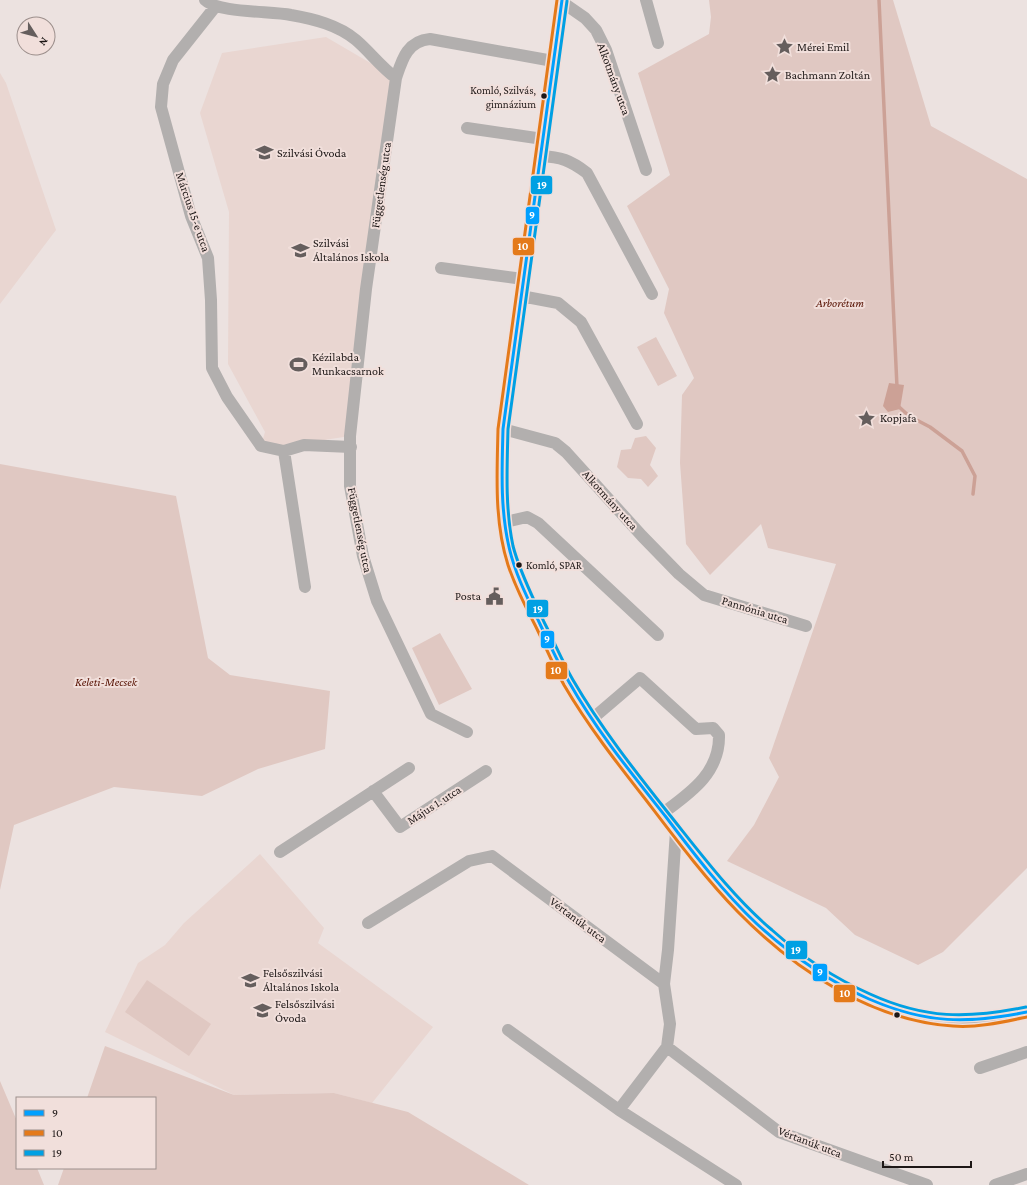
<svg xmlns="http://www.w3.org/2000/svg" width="1027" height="1185" viewBox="0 0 1027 1185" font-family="'Crimson Pro',serif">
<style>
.built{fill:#e9d6d1}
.green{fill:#e0c8c2}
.water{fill:#cca196}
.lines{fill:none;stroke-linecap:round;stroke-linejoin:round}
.stream{stroke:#cca196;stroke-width:3.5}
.minor{stroke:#b2afae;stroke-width:12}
.bus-1-casing{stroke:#f1dfdb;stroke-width:6}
.bus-2-casing{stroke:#f1dfdb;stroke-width:6}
.bus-3-casing{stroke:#f1dfdb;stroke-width:6}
.bus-1{stroke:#00a0ff;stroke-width:3}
.bus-2{stroke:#e47a1a;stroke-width:3}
.bus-3{stroke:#00a0e3;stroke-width:3}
.bus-dot{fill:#1d1716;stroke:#f1dfdb;stroke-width:1.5}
.labels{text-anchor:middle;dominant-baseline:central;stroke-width:4;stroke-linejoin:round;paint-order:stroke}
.bus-label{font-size:11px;fill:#1d1716;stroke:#f1dfdb;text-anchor:end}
.poi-label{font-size:12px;fill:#1d1716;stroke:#f1dfdb;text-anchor:start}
.street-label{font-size:12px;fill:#1d1716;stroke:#f1dfdb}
.park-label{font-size:12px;font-style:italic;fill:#561001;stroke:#f1dfdb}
.line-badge{stroke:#f1dfdb;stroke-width:1.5}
.badge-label{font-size:11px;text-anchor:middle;font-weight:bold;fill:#fff}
</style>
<rect width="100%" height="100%" fill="#ece2e0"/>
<path class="built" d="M326,37l70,41 -46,358 -45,7 -21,8 -23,-5 4,-14 -37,-68 1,-152 -29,-99 22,-60z
M0,73l6,10 50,147 -56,74z
M260,854l64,74 -6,15 115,84 -61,76 -38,-10 -100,2 -129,-63 33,-69 27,-18 19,-22z"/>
<path class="green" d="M709,0h184l38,126 96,53v689l-84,84 -25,13 -63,-30 -29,-27 -99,-47 27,-36 25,-48 -10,-19 67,-194 -68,-16 -7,-24 -51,51 -24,-31 -6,-81 2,-68 12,-17 -30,-65 5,-24 -42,-83 43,-31 -32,-102 71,-39 2,-17z
M656,337l21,39 -19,10 -21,-39z
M646,436l10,12 -6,17 8,11 -10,11 -7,-8 -13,-1 -11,-11 4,-17 10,-1 4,-11z
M0,464l176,32 32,162 22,17 100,16 -5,58 -67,20 -56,27 -88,-9 -100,38 -14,65z
M440,633l32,56 -33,16 -27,-57z
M147,980l64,44 -22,32 -64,-44z
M105,1046l129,49 100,-2 74,19 121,73h-471l6,-17h91v-70h-68z
M0,1081l17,40v47h20l7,17h-44z"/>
<path class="water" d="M889,383l15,2 -4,24 -12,3 -5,-6z"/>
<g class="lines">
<path class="stream" d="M879,0l18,387
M897,405l12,11 21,11 32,24 13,25 -2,18"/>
<path class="minor" d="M205,0c12,13 66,11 86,15 23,4 47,10 65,25 14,12 25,27 40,38
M562,0l-59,429c-1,45 -4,91 10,134 7,20 16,38 25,57 7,14 13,29 20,43 28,54 68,103 105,151 25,32 50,64 78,94 34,36 83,71 128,91 26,11 69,24 97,22 21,-1 41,-5 61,-9
M646,0l12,43
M562,2l23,16 11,12 10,20 40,120
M215,7l-42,53 -10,24 -2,23 30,109 17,42 3,42 1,68 15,29 34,49 23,5 21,136
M467,128l76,11
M540,156c21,1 30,4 47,17l65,121
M441,268l82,11
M521,296l37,7 23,19 56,102
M503,429l52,14 11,9 76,84 37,38 25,21 102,31
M284,451l20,-6 47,2
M505,522l22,-5 11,6 120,112
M592,719l48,-41 56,51 17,-1 6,7c1,38 -29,58 -56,78
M467,732l-36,-18 -54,-113 -14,-45 -13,-70v-50l16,-147 30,-211c6,-18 11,-37 34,-39l123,22
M373,791l27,36 86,-56
M280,852l129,-84
M368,923l101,-62 23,-5 172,128
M508,1030l111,80 117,75
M667,1047l112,85 148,53
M980,1068l47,-16
M619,1110l48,-63 3,-23 -6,-40 4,-34 8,-119
M995,1185l32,-11"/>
<defs>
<path id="bus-1" d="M562,0l-59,429c-1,39 -3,79 6,118 6,27 19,52 31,77 9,19 18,39 29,58 27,48 63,92 97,135 28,37 57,75 91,107 33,30 71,57 112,75 57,25 99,25 158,13"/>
<path id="bus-2" d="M557,0l-59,429c-1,45 -4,92 10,136 7,21 17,41 27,60 10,20 18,40 29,60 24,41 53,78 82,115 29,38 59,78 92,112 56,57 133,109 215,114 24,2 50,-4 74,-9"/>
<path id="bus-3" d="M567,1l-59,428c-1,39 -3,79 5,117 7,27 20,51 31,76 10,19 18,39 29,58 28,48 62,91 96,134 32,40 64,83 103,116 29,26 62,48 98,64 55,25 97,25 156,13"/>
</defs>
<use href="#bus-1" class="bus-1-casing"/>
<use href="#bus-2" class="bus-2-casing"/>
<use href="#bus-3" class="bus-3-casing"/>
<use href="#bus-1" class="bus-1"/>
<use href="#bus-2" class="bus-2"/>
<use href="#bus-3" class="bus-3"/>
</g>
<defs>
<symbol id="sight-bare" viewBox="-9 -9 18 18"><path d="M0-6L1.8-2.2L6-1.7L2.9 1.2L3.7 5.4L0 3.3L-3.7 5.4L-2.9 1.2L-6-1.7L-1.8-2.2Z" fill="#655e5d" stroke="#f1dfdb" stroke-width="2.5" paint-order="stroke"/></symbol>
<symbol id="school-bare" viewBox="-9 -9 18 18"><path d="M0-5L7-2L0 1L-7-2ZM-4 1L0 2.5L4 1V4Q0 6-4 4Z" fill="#655e5d" stroke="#f1dfdb" stroke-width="2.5" paint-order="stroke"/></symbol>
<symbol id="stadium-bare" viewBox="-9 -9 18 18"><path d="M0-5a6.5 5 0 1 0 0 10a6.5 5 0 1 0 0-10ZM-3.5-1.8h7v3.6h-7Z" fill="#655e5d" stroke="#f1dfdb" stroke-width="2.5" paint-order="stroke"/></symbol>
<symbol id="civic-bare" viewBox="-9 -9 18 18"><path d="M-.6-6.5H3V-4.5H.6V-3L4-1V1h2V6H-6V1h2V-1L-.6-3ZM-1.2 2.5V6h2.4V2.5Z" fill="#655e5d" stroke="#f1dfdb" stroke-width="2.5" paint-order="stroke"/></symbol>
</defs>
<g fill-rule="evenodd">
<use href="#sight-bare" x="772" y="34" width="25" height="25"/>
<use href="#sight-bare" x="760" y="62" width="25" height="25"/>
<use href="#school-bare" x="252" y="140" width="25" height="25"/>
<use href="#school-bare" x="288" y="238" width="25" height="25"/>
<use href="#stadium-bare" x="286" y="352" width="25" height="25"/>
<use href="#sight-bare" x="854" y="406" width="25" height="25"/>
<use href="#civic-bare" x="482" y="584" width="25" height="25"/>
<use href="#school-bare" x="238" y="968" width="25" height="25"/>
<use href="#school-bare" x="250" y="998" width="25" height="25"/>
</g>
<g class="bus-dot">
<circle cx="544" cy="96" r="3.5"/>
<circle cx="519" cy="565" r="3.5"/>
<circle cx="897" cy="1015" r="3.5"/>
</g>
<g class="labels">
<g class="bus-label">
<text x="536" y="90">Komló, Szilvás,<tspan x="536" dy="14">gimnázium</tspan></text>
<text x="526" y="565" text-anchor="start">Komló, SPAR</text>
</g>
<g class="poi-label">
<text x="797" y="47">Mérei Emil</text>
<text x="785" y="75">Bachmann Zoltán</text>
<text x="277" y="153">Szilvási Óvoda</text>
<text x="313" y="243">Szilvási<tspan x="313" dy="14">Általános Iskola</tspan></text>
<text x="312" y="357">Kézilabda<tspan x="312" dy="14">Munkacsarnok</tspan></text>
<text x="880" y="418">Kopjafa</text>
<text x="481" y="596" text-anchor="end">Posta</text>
<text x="263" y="973">Felsőszilvási<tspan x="263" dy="14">Általános Iskola</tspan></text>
<text x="275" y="1004">Felsőszilvási<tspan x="275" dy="14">Óvoda</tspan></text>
</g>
<g class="street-label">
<text transform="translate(614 79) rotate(70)">Alkotmány utca</text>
<text transform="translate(381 185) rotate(-82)">Függetlenség utca</text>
<text transform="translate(193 212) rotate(71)">Március 15-e utca</text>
<text transform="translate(610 500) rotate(48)">Alkotmány utca</text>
<text transform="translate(360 530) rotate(79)">Függetlenség utca</text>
<text transform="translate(755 610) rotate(17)">Pannónia utca</text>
<text transform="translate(434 805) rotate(-33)">Május 1. utca</text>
<text transform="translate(578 920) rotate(37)">Vértanúk utca</text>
<text transform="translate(810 1142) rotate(21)">Vértanúk utca</text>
</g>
<g class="park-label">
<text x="840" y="303">Arborétum</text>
<text x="106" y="682">Keleti-Mecsek</text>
</g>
</g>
<g class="line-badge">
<rect x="530" y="175" width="23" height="20" rx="4" fill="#00a0e3"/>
<rect x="525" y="206" width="15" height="19" rx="4" fill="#00a0ff"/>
<rect x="512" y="237" width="23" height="19" rx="4" fill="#e47a1a"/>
<rect x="526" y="599" width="23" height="19" rx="4" fill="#00a0e3"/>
<rect x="540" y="630" width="15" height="19" rx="4" fill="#00a0ff"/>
<rect x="545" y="661" width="23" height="19" rx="4" fill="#e47a1a"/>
<rect x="785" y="940" width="23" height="20" rx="4" fill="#00a0e3"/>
<rect x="812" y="963" width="16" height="19" rx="4" fill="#00a0ff"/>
<rect x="833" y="984" width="23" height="19" rx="4" fill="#e47a1a"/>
</g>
<g class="badge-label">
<text x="542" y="189">19</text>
<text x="532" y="219">9</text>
<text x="523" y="250">10</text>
<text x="538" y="613">19</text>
<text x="547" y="643">9</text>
<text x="556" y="674">10</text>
<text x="796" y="954">19</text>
<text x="820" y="976">9</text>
<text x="845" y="997">10</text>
</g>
<rect x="16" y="1097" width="140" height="72" fill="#f1dfdb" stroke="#9c8f8c"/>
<rect x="24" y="1110" width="20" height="6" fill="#00a0ff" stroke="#9c8f8c"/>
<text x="52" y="1117" font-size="12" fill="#1d1716">9</text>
<rect x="24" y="1130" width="20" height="6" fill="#e47a1a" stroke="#9c8f8c"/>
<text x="52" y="1137" font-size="12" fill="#1d1716">10</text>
<rect x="24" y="1150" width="20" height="6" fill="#00a0e3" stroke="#9c8f8c"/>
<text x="52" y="1157" font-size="12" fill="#1d1716">19</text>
<g transform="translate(36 36) rotate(126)"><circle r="19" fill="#f1dfdb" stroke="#9c8f8c"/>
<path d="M0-3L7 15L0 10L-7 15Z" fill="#655e5d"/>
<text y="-6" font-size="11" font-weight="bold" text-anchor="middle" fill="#1d1716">N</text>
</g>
<path d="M883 1161v6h88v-6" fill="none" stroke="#1d1716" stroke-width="2"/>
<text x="889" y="1161" font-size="12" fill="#1d1716" stroke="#f1dfdb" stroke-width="3" paint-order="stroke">50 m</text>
</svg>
